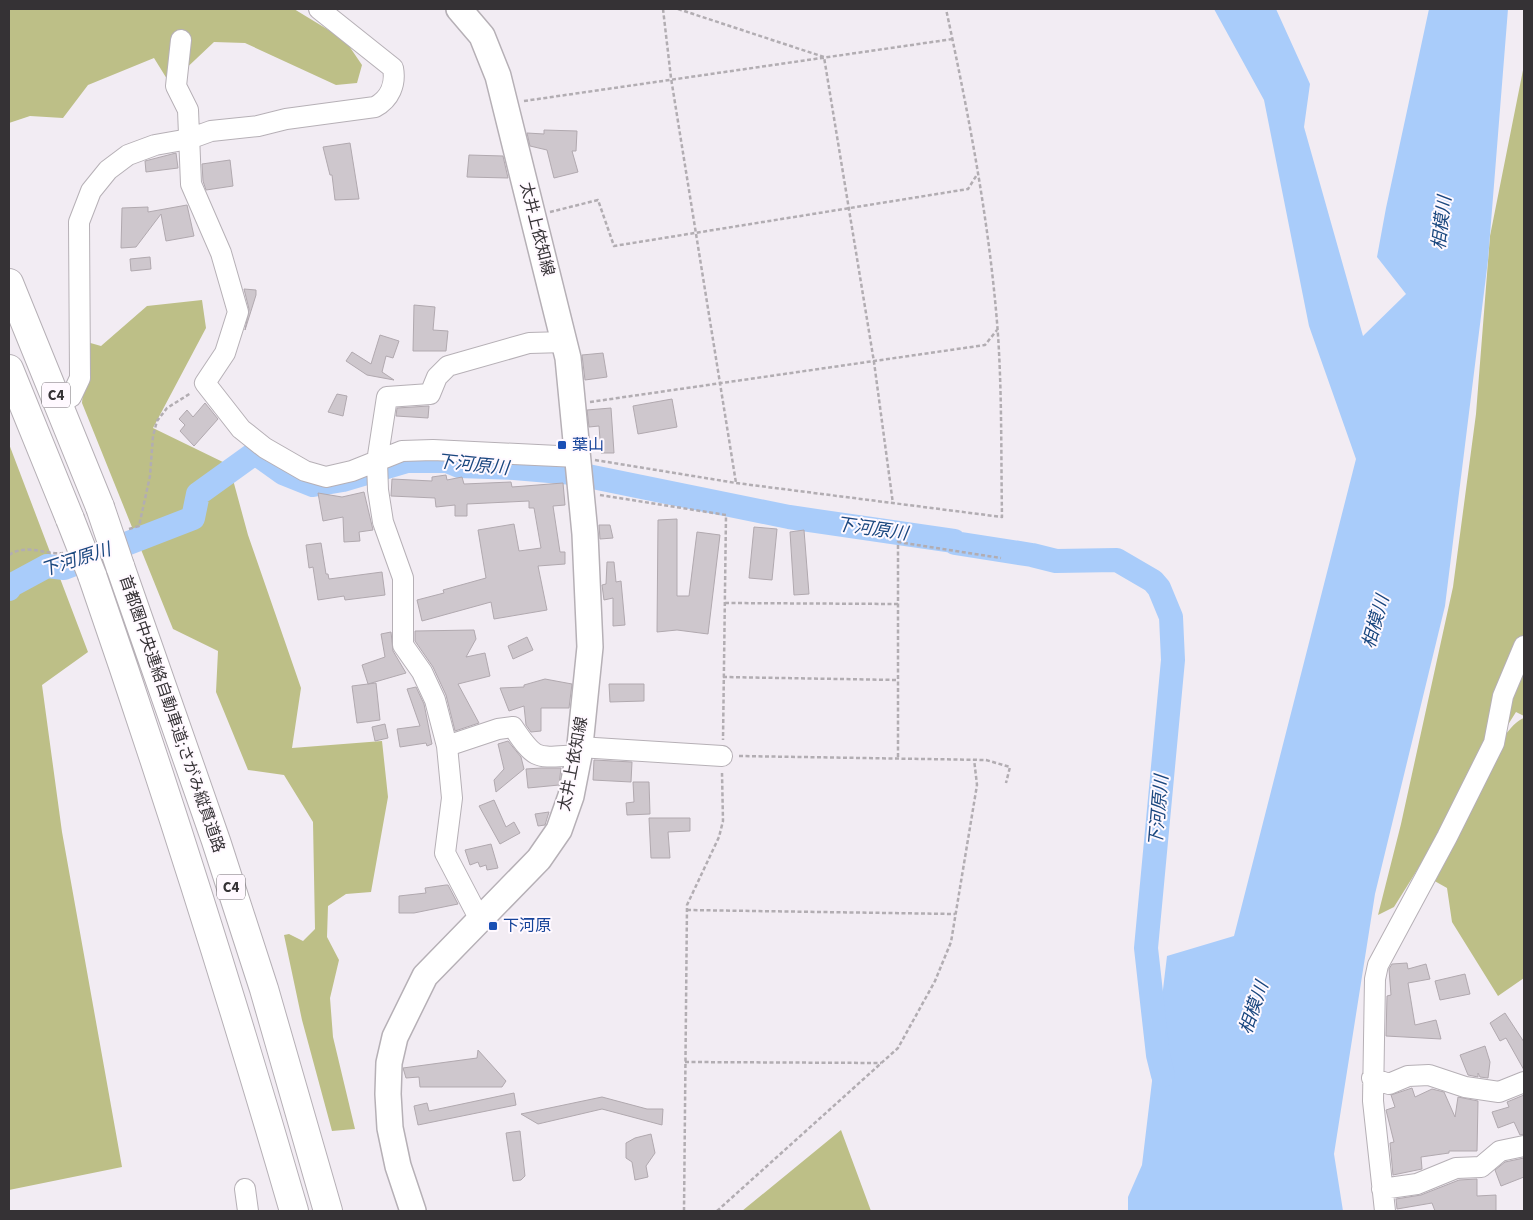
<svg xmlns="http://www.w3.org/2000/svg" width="1533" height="1220" viewBox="0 0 1533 1220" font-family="'Source Sans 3','Noto Sans JP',sans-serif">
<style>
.green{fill:#bdbf87}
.water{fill:#a9ccfa}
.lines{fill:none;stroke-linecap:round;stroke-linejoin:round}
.river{stroke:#a9ccfa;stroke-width:24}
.building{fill:#cec7cd;stroke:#b1a9af}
.minor-casing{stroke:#b6b0b6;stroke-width:22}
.major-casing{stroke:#b6b0b6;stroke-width:28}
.highway-casing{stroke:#b6b0b6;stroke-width:30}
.path{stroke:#b2adb2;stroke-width:2.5;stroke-dasharray:4 2.5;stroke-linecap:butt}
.minor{stroke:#fff;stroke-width:20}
.major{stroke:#fff;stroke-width:25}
.highway{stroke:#fff;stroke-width:28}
.highway-bridge-casing{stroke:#b6b0b6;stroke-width:30;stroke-linecap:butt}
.highway-bridge{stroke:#fff;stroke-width:28}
.transit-dot{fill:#1a4fb4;stroke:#fff9ff;stroke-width:2}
.labels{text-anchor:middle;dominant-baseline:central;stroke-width:4;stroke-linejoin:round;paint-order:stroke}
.shield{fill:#fff9ff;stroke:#726e72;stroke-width:1}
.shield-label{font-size:15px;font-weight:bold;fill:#353235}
.street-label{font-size:16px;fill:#353235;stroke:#fff9ff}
.transit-label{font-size:16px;fill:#164399;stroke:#fff9ff;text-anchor:start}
.water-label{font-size:18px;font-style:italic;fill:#1a477f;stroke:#fff9ff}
</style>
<rect width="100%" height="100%" fill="#f2ecf3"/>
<path class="green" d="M9,9h285l51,31 17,25 -5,18 -21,2 -91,-42 -31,-1 -36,34 -11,3 -13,-21 -66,27 -25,33 -33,-2 -21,7z
M1524,65v651l-8,-4 -122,195 -16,8 23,-91 52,-237 23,-173 14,-178z
M202,300l4,28 -53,100 76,37 19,70 53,153 -9,60 90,-7 6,56 -17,95 -25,2 -18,12 -1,31 12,23 -9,38 3,39 22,92 -23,2 -30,-111 -18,-85 5,-1 14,7 12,-12 -2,-107 -29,-47 -36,-5 -32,-78 2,-41 -45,-22 -91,-226 5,-61 14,4 46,-40z
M9,444l79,208 -46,33 20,147 60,335 -113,23z
M1524,718v260l-26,18 -46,-74 -5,-34 -16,-9c15,-31 65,-152 93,-161z
M841,1130l30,81h-129z"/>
<path class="water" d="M1214,9h62l34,75 -6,43 59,209 43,-42 -29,-37 9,-49 43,-199h79l-20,251 -43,346 -70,288 -41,260 9,57h-215v-14l14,-32 25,-209 67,-20 122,-477 -47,-133 -45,-226z"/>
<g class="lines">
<path class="river" d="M9,589l1,-3 37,-20 17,2 129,-50 5,-24 57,-41 28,20 30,12 30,-5 64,-19h40l12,5 55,2 59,5 216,44 165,24 1,2 77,12 24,6 61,-1 36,21 6,7 12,29 2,43 -27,288 12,107 5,20"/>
</g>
<path class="building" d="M544,130l33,1 -1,20h-4l6,21 -24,6 -7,-28 -17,-4 -3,-13 17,1z
M350,143l9,56 -24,1 -3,-25h-2l-7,-28z
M176,153l2,15 -32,4 -1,-11z
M469,155l34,1 5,22 -41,-1z
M230,160l3,26 -27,4 -3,-9 -1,-17z
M187,205l7,31 -28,5 -5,-27 -25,33 -15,1 1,-40 26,-1v5z
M150,257l1,12 -20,2 -1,-12z
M244,289l12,1v5l-11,35 4,-21z
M414,305l21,2 -2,23 15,1 -2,20h-33z
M380,335l19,6 -6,17 -7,-2 -4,16 12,8 -27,-5 -21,-14 6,-9 19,12z
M603,353l4,24 -22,3 -3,-25z
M337,394l10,2 -4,20 -15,-4z
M672,399l5,28 -39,7 -5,-28z
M205,403l13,16 -24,27 -14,-15 5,-6 -6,-6 8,-9 6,7z
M429,406l-1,12 -32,-2 1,-8z
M611,408l3,45h-13l-2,-27 -10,1 -2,-17z
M446,475l1,5 15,-3 2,7 47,-2 1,5 51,-4 2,22 -12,1 7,46h5v12l-27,2 9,44 -53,9 -3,-17 -69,19 -5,-21 27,-7 -1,-3 43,-12 -8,-48 36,-6 5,27 22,-3 -7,-40h-5v-7l-62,3v12h-12v-11l-19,2 -1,-9 -44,-2 1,-17 40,2v-4z
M364,492l9,38 -14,2 1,9 -16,1 -1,-25 -20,4 -5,-28 24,4z
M677,519v77h12l8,-64 23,3 -12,99 -31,-4 -20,2 1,-112z
M599,525h11l3,13 -13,1z
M754,527l23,2 -5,51 -23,-2z
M804,530l5,64 -15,1 -4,-63z
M321,543l5,31h2l1,5 53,-7 3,23 -40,5 -1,-4 -26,4 -5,-33 -4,1 -3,-23z
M607,562h7l2,20 5,-1 4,44 -12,1v-28l-9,2 -2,-15 4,-1z
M474,630l2,9 -10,18 19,-4 5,23 -32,8 21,39 -24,8 -9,-36 -13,-28 -18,-26v-10z
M391,632l2,19 13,22 -38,11 -6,-19 23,-8 -4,-23z
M527,637l6,13 -20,9 -5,-13z
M545,679l27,5 -3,24h-28v23l-10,1 -5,-7 -2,-19 -15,5 -9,-23 24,-1v-2z
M376,683l4,37 -23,3 -5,-37z
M609,684h35v17l-34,1z
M416,687l8,17 8,40 -5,2 -1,-3 -26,4 -3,-18 23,-3 -13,-37z
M385,724l3,14 -13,3 -3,-14z
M508,741l13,16 3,12 -28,23 -2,-12 10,-11 -6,-25z
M594,760l38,2 -1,20 -38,-2z
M541,768h20l-2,17 -31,3 -2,-19z
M633,782h16l1,32 -23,1 -1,-12 8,-1z
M494,800l12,27 8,-5 6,11 -20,11 -21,-38z
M549,812l-4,13 -7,1 -3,-12z
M649,818h41v13l-22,1 2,26h-19z
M491,844l7,24 -11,2 -1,-5 -6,2 -2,-5 -8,3 -5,-15z
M446,885h2l10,19 -44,9h-15v-17l27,-3 -1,-5z
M1407,963l1,6 18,-5 4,15 -22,4 7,42 21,-5 5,19 -55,-3 1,-40 4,-1 -2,-26 3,-5z
M1465,974l5,20 -30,6 -5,-19z
M1505,1013l19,29v28l-18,-32 -6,3 -10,-18z
M1485,1046l5,16 -2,16 -8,-1 -2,-4v4l-10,-2 -8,-20z
M478,1050l28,31 -4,6h-82l-1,-10 -13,1 -3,-10 74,-10z
M1412,1088l3,9 17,-8 12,3 11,25 3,-20 20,4 -1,50h-28v2l-28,4 1,12 -29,6 -3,-32 4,-1 -8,-32 9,-3 -4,-12z
M514,1093l2,12 -98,20 -4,-19 13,-3 2,8z
M1524,1095v39l-4,1 -6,-13 -16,6 -6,-16 17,-5 -2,-5z
M602,1097l45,12h16l-1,16 -60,-16 -64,15 -17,-10z
M520,1131l5,45 -4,4 -8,1 -7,-48z
M651,1134l4,19 -9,13 2,11 -13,3 -3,-18 -6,-4v-15l9,-5z
M1524,1158v19l-23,9 -6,-16 10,-8z
M1477,1179v17l19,-1v16h-61l-3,-8 -35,6 -1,-10 25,-4 38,-15z"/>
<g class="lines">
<defs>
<path id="minor" d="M181,40l-5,46 12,24 3,74 30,69 17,59 -13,41 -20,30 36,46 24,19 40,23 21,6 26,-6 50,-20 31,-1 145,7
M71,397l9,-19 -1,-156 12,-31 17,-21 20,-15 27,-10 34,-6 22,-8 47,-5 28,-7 89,-12c15,-8 21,-23 18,-39l-74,-59
M447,746l51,-17 15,-2c24,36 24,30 66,28
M579,747l143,9
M479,918l-34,-65 7,-55 -5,-52 -12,-46 -13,-28 -19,-27v-67l-20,-56 -5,-32 -1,-28 10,-65 43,-3 7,-17 11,-11 81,-23 36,-1
M1372,1078l17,6 19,-8 21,-1 36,12 34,5 25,-10
M245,1189l3,22
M1382,1189l35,-5 39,-16 25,-1 19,-16 24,-5
M1385,1211l-12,-110 2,-122 3,-14 69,-128 47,-94 9,-47 21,-50"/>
<path id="major" d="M413,1211l-15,-45 -8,-38 -2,-34 1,-31 6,-26 30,-61 114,-117 20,-29 12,-34 8,-41 11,-108 -5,-113 -17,-176 -70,-282 -16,-40 -23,-27"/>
<path id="highway" d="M9,283l91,224
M9,369l61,150
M120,566l96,275 48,148 64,222
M92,575c73,211 140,423 202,636"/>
</defs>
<use href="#minor" class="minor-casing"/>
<use href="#major" class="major-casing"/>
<use href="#highway" class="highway-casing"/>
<path class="path" d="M663,9l8,69 65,405
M678,9l146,48 50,305 19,142
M524,101l429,-62
M550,212l48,-12 16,46 354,-57 10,-16
M590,402l395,-57 12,-15
M595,460l141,23 266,34c-1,-60 0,-122 -4,-182 -8,-110 -29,-219 -52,-326
M600,495l126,20 -3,225
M1524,495v37
M129,529l10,-3 11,-50 3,-40 4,-15 10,-13 24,-15
M9,555c18,-12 35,0 54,-2
M725,603l173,1
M723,677l175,3
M739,756l247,4 24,7 -4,16
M898,757v-215l103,16
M687,910l268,4
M685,1062l196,1
M684,1211l3,-306 32,-68 4,-16 -1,-48
M717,1211l181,-163 37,-67 16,-39 26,-157 -3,-26"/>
<use href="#minor" class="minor"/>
<use href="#major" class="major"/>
<use href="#highway" class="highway"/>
<defs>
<path id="highway-bridge" d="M100,507l20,59
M70,519l22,56"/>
</defs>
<use href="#highway-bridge" class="highway-bridge-casing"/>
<use href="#highway-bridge" class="highway-bridge"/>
</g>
<g class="transit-dot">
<rect x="557" y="440" width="10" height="10" rx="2.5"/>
<rect x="488" y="921" width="10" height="10" rx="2.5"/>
</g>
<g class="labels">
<g class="shield">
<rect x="42" y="382.5" width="28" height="25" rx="4"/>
<rect x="217" y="874.5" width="28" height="25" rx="4"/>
</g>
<g class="shield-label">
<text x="56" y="395">C4</text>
<text x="231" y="887">C4</text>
</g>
<g class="street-label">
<text transform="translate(537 229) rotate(76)">太井上依知線</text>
<text transform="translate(172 714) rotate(71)">首都圏中央連絡自動車道;さがみ縦貫道路</text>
<text transform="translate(573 764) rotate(-79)">太井上依知線</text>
</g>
<g class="transit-label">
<text x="572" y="445">葉山</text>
<text x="503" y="926">下河原</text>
</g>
<g class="water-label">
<text transform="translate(1442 223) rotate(-83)">相模川</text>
<text transform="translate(473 465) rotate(6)">下河原川</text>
<text transform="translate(872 529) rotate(8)">下河原川</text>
<text transform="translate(76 560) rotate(-18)">下河原川</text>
<text transform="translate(1376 622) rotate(-74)">相模川</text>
<text transform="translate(1159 811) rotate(-85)">下河原川</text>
<text transform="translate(1254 1008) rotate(-71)">相模川</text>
</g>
</g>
<rect width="1533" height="1220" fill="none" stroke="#353235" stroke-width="20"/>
</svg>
